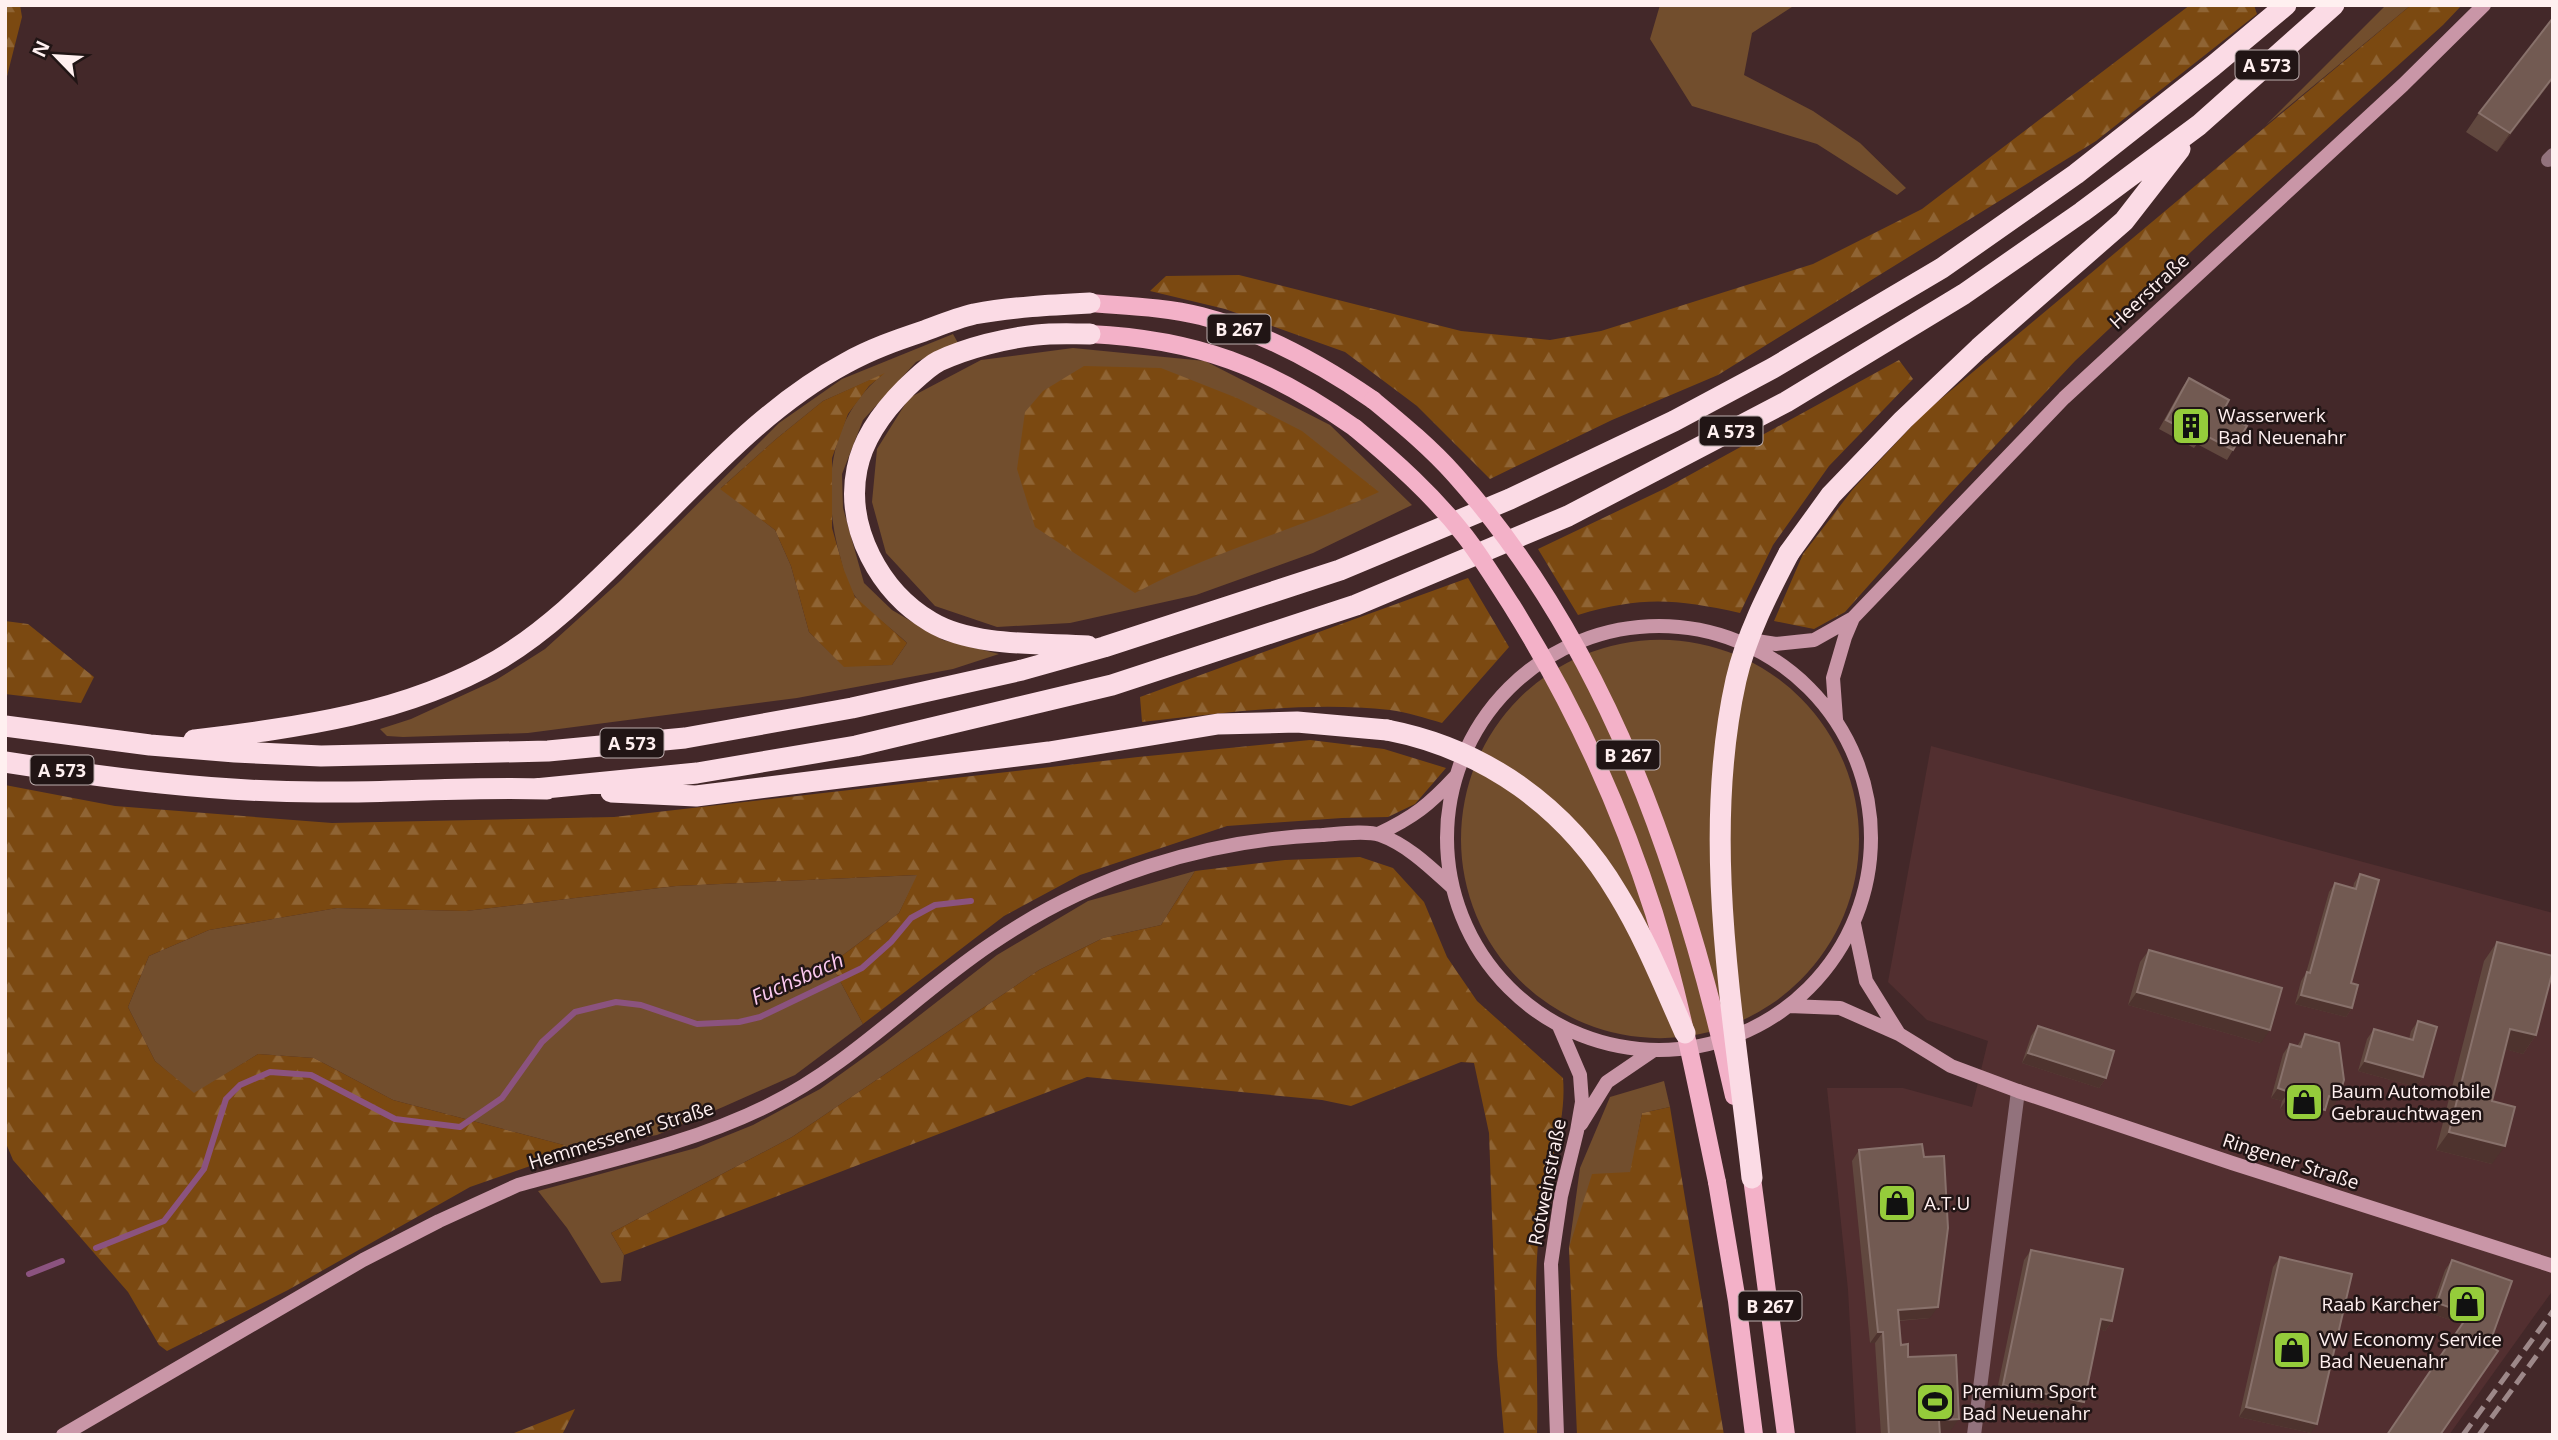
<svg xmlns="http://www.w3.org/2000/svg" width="2558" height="1440" viewBox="0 0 2558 1440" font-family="'Open Sans',sans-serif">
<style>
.built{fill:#522f30}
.grass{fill:#724e2d;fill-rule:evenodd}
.forest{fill:url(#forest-firs)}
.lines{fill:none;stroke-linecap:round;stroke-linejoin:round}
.stream{stroke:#8b537f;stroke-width:6}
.street{stroke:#92727c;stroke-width:14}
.secondary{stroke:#c996a7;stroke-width:14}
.primary{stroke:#f3b1c8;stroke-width:18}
.highway{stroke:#fbdbe5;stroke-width:21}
.rail{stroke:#9d8889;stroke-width:5;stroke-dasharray:14 7;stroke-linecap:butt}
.primary-bridge{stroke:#f3b1c8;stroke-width:18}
.highway-bridge{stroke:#fbdbe5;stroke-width:21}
.wall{fill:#61483f}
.shaded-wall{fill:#4e332e}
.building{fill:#725a52;stroke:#88716b;stroke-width:2}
.labels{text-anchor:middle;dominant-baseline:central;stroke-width:5;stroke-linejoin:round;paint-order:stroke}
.shield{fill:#211515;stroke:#bcaeae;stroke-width:2}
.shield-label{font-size:18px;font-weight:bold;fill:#fff0f0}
.street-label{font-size:19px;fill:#fff0f0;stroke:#211515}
.poi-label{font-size:19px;fill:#fff0f0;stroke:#211515;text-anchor:start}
.water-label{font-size:21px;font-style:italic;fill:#fbc9ef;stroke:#211515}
</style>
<defs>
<pattern id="forest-firs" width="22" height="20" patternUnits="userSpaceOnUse" patternTransform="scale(1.75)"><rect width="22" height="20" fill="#7b4911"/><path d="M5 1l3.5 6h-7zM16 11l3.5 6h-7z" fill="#8f6434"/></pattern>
</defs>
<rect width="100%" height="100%" fill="#432829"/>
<path class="built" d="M1931,746l622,167v377l-104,145h-593l-8,-145 -21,-202h76l69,19 16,-66 -61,-21 -39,-38z"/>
<path class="grass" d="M1660,5h135l-43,28 -8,42 69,36 47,32 46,45 -9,7 -80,-51 -125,-38 -42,-67z
M2386,5h25l-145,120z
M953,334l5,9 -42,19 -53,58 -21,54 1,34 21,75 28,27 51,30 56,14 -46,15 -156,29 -269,35 -125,4 -16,-1 -7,-7 31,-10 85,-39 49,-31 74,-67 160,-159 63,-44zM882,375c-55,44 -60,117 -42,181 3,13 7,29 15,40 10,14 38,33 52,47l-15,22 -48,1 -35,-34 -18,-66 -16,-36 -54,-42 55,-49 47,-38z
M1073,348l132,13 125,64 82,80 -99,48 -117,42 -126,28 -73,4 -62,-21 -49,-53 -14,-51 5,-53 32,-51 72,-38z
M1461 839a199 199 0 1 1 398 0a199 199 0 1 1-398 0Z
M1195,871l-34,54 -58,13 -64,32 -247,167 -181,96 13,22 -3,26 -20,2 -34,-55 -29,-37 158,-43 57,-23 67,-36 64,-46 113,-88 91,-54z
M918,875l-19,38 -68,51 32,60 -68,51 -72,32 -66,28 -78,14 -186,-49 -79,-42 -56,-4 -64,40 -39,-33 -27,-54 21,-51 60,-26 128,-22 129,3 210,-25z
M1664,1081l6,26 -28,6 -11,59 -62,76 11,-80 30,-71z"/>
<path class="forest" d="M5,5h15l2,12 -17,67z
M2190,5h64l3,9 -161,127 -378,234 -106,45 -122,59 -73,-73 -72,-54 -120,-43 -75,-18 16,-15 73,-1 222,56 89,9 51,-9 212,-67 109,-55z
M2411,5h51l-19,20 -234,210 -134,126 -126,134 -104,117 -31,17 -40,-8 29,-67 50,-65 71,-76z
M1899,360l14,19 -84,87 -56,79 -33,68c-65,-14 -97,-17 -162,2l-40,-66 128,-61z
M1084,366l77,2 76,30 65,33 77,61c-80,37 -166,59 -244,101l-100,-66 -18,-58 8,-57 18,-21z
M885,373l-16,13 -21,28 -16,44v70l12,42 11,27 52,46 -15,22 -48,2 -35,-35 -18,-66 -16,-36 -55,-41 56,-50 47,-38z
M1468,578l41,69 -67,76c-17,-5 -35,-11 -52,-13 -83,-9 -166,3 -248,12l-2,-25z
M5,621l23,3 66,53 -13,26 -76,-9z
M1310,740l74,9 62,19 -31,36 -27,13 -46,1 -115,8 -147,49 -76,41 -141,108 -32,-60 68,-51 18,-38 -241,11 -210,25 -129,-3 -128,22 -60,26 -21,51 27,54 39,32 64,-39 56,4 79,42 186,49 -109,38 -182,103 -121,61 -8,-6 -31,-53 -115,-132 -8,-19v-356l110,21 217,17 282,-6 524,-60z
M1360,857l33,11 31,34 23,55 30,44 86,77c4,47 -16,91 -22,137 -10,73 -2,146 -4,220h-33l-7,-80 -8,-222 -15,-70 -13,-1 -110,44 -29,-6 -235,-23 -463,178 -13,-22 181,-96 247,-167 64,-32 58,-13 34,-54 90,-11z
M1670,1107l54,328h-147l-8,-187 23,-74 38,-2 12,-59z
M575,1409l-13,26h-53z"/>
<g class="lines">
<path class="stream" d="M96,1248l68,-27 40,-52 22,-70 14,-14 30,-13 41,3 84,44 65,8 42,-29 40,-56 33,-30 41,-10 25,3 56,19 42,-2 21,-5 102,-49 29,-26 20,-24 24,-13 36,-4
M29,1274l33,-13"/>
<path class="street" d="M2548,160l5,-5
M1974,1435l44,-344"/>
<path class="secondary" d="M1447 838a212 212 0 1 1 424 0a212 212 0 1 1-424 0Z
M1750,640l26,4 38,-4 39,-22 211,-220 339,-313 81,-80
M1836,719l-3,-41 12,-41 8,-19
M1378,834c36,-17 51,-29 78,-58
M1854,924l12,57 33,53
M1789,1006l51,2 59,26 52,32 67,25 214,72 321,103
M1581,1124l26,-42 47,-32
M63,1435l300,-175 76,-39 79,-36c84,-23 173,-41 251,-80 83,-41 146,-110 222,-161 97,-67 213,-104 331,-109 15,-1 45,-5 58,0 28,10 51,33 72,52
M1557,1435l-6,-171 10,-68 16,-65 5,-29 -2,-27 -21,-49"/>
<path class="primary" d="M1090,303c36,3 75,4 111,13 62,16 120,48 172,84
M1090,334c106,5 179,33 265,94
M1752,1178l34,257
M1717,1182l20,119 17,134"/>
<path class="highway" d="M1789,553l42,-58 72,-75 76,-72 145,-127 56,-72
M1088,646c-48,-3 -115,1 -157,-24 -51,-30 -86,-94 -74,-153 6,-31 28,-60 49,-81 10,-9 21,-21 33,-27 28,-13 67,-23 98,-26 17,-2 35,-1 53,-1
M5,726l145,19 85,7 86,4 227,-5 137,-13 167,-30 170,-38 82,-23 236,-77 170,-71 164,-78 99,-53 169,-100 134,-94 137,-108 73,-61
M194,740c105,-13 211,-26 304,-80 54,-32 99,-79 144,-123 63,-62 125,-132 204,-174 25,-14 51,-23 78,-32 16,-6 33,-13 50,-17 38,-7 77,-9 116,-11
M5,762c103,16 209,30 313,30 76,1 153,-6 229,-3
M535,789l162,-16 159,-27 256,-61 244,-80 212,-89 218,-114 178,-108 118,-82 117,-87 135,-120
M611,792l85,4 353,-44 169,-28 79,-2 90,8"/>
<path class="rail" d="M2463,1435l90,-124
M2479,1435l74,-102"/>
<path class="primary-bridge" d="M1373,400c29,24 57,47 82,75 154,172 229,400 279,621
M1355,428c40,33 78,67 110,108 17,22 32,47 47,70 60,96 108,200 142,307 27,88 44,179 63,269"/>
<path class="highway-bridge" d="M1387,730c98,19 180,77 231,164 27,44 46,92 67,139
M1752,1178c-18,-162 -52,-337 -16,-498 10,-44 32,-87 53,-127"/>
</g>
<path class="wall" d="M2553,79l-56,73 -31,-20 13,-19z
M2189,378l33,35 11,37 -6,10 -30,-16 -3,4 -35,-19 23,-41z
M2360,874l-9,109 1,25 -6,9 -51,-13 6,-23 5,-8 23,-81 6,-9 18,5 1,-5z
M2497,942l39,93 -13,19 -18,-5 -13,52v63l-56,-14 48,-189z
M2149,950l112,93 -133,-38 12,-43z
M2418,1021l5,56 -7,10 -58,-16 9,-32 7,-10 35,10 2,-8z
M2038,1026l68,52 -7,10 -77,-25 9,-27z
M2305,1034l26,75 -5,-2 -8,12 -38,-10 2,-8 -11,-3 12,-44 7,-10 7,2z
M1859,1150l71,168 -31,3 2,24 50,85h-12l1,5h-59l-6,-92h-5l-18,-182z
M2031,1250l81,71 -7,10 -6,-2 -15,73 -7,10 -81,-17 28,-135z
M2280,1257l31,176 -72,-16 34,-150z
M2452,1260l60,21 -50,43 -32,-11 15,-43z"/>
<path class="shaded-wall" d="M2553,77v2l-56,73 13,-19z
M2137,992l133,38 -9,13 -133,-38z
M2301,995l51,13 -6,9 -51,-13z
M2510,1029l26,6 -13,19 -26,-7z
M2028,1053l78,25 -7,10 -77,-25z
M2365,1061l58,16 -7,10 -58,-16z
M2278,1088l11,4 -7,9 -11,-3z
M2329,1096l9,3 -7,10 -9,-3z
M2287,1099l38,11 -7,9 -38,-10z
M2449,1132l56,14 -13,18 -56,-14z
M2437,1303l32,11 -7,10 -32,-11z
M1938,1307l-8,11 -40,3 8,-11z
M2101,1319l11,2 -7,10 -11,-3z
M1878,1332h5l-8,11h-5z
M2003,1385l81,17 -7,10 -81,-17z
M2246,1407l71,17 -6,9 -72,-16z
M1959,1419l-8,11h-20l8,-10z"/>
<path class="building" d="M2553,18v59l-43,56 -31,-20z
M2189,378l40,22 -7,13 25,13 -14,24 -30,-16 -2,4 -35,-18z
M2360,874l19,6 -28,103 7,2 -6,23 -51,-13 6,-23 3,1 25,-90 21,6z
M2497,942l56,14v14l-17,65 -26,-6 -18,72 23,6 -10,39 -56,-14z
M2149,950l133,38 -12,42 -133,-38z
M2418,1021l19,6 -14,50 -58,-16 9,-32 39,11z
M2038,1026l76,25 -8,27 -78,-25z
M2305,1034l34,9 5,37 -6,19 -9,-3 -4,14 -38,-11 2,-7 -11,-4 12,-44 11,3z
M1922,1144l2,13 20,-1 4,72 -10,79 -40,3 3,35 7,-1v13l48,-2 3,64 -20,1 1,15h-51l-6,-103h-5l-19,-182z
M2031,1250l92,19 -11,52 -11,-2 -17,83 -81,-17z
M2280,1257l72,17 -35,150 -71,-17z
M2452,1260l60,21 -23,64 9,6 -58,84h-53l82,-121 -32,-11z"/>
<defs>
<symbol id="building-square" viewBox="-11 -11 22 22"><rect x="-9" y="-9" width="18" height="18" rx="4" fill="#95cc3b" stroke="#211515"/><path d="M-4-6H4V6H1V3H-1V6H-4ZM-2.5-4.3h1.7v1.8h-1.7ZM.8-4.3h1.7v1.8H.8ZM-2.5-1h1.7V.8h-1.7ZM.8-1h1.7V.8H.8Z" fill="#111"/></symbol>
<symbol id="shop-square" viewBox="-11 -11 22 22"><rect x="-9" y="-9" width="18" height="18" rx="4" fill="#95cc3b" stroke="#211515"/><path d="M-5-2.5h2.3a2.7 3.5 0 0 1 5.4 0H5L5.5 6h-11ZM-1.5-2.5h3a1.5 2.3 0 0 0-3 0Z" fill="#111"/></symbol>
<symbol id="stadium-square" viewBox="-11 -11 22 22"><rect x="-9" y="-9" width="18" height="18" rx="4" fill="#95cc3b" stroke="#211515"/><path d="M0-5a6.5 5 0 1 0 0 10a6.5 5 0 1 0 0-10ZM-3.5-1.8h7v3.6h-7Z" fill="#111"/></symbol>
</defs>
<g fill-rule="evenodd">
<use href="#building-square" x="2169" y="404" width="44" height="44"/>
<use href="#shop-square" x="2282" y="1080" width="44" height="44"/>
<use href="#shop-square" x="1875" y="1181" width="44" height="44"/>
<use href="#shop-square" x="2445" y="1282" width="44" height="44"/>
<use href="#shop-square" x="2270" y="1328" width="44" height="44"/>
<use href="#stadium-square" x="1913" y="1380" width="44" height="44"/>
</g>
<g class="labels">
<g class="shield">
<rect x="2235.5" y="50.5" width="63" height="29" rx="5"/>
<rect x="1207.5" y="314.5" width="63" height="29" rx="5"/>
<rect x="1699.5" y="416.5" width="63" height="29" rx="5"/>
<rect x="600.5" y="728.5" width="63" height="29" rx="5"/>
<rect x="1596.5" y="740.5" width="63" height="29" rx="5"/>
<rect x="30.5" y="755.5" width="63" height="29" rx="5"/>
<rect x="1738.5" y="1291.5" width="63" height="29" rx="5"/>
</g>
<g class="shield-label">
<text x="2267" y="65">A 573</text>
<text x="1239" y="329">B 267</text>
<text x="1731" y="431">A 573</text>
<text x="632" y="743">A 573</text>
<text x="1628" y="755">B 267</text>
<text x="62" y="770">A 573</text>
<text x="1770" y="1306">B 267</text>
</g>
<g class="street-label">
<text transform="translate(2149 291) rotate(-43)">Heerstraße</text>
<text transform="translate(621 1135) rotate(-17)">Hemmessener Straße</text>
<text transform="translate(2291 1161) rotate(18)">Ringener Straße</text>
<text transform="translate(1547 1182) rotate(-79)">Rotweinstraße</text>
</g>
<g class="poi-label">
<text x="2218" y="415">Wasserwerk<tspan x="2218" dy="22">Bad Neuenahr</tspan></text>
<text x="2331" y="1091">Baum Automobile<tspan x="2331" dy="22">Gebrauchtwagen</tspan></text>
<text x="1924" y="1203">A.T.U</text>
<text x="2440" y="1304" text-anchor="end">Raab Karcher</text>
<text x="2319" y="1339">VW Economy Service<tspan x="2319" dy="22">Bad Neuenahr</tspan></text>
<text x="1962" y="1391">Premium Sport<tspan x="1962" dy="22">Bad Neuenahr</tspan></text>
</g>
<g class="water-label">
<text transform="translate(797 978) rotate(-24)">Fuchsbach</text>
</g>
</g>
<rect width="2558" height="1440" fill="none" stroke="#fff0f0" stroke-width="14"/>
<g transform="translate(56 56) rotate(295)" stroke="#211515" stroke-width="5" paint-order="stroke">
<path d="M0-5L12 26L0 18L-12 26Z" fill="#fff0f0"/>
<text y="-10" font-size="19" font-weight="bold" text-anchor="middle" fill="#fff0f0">N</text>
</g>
</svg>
